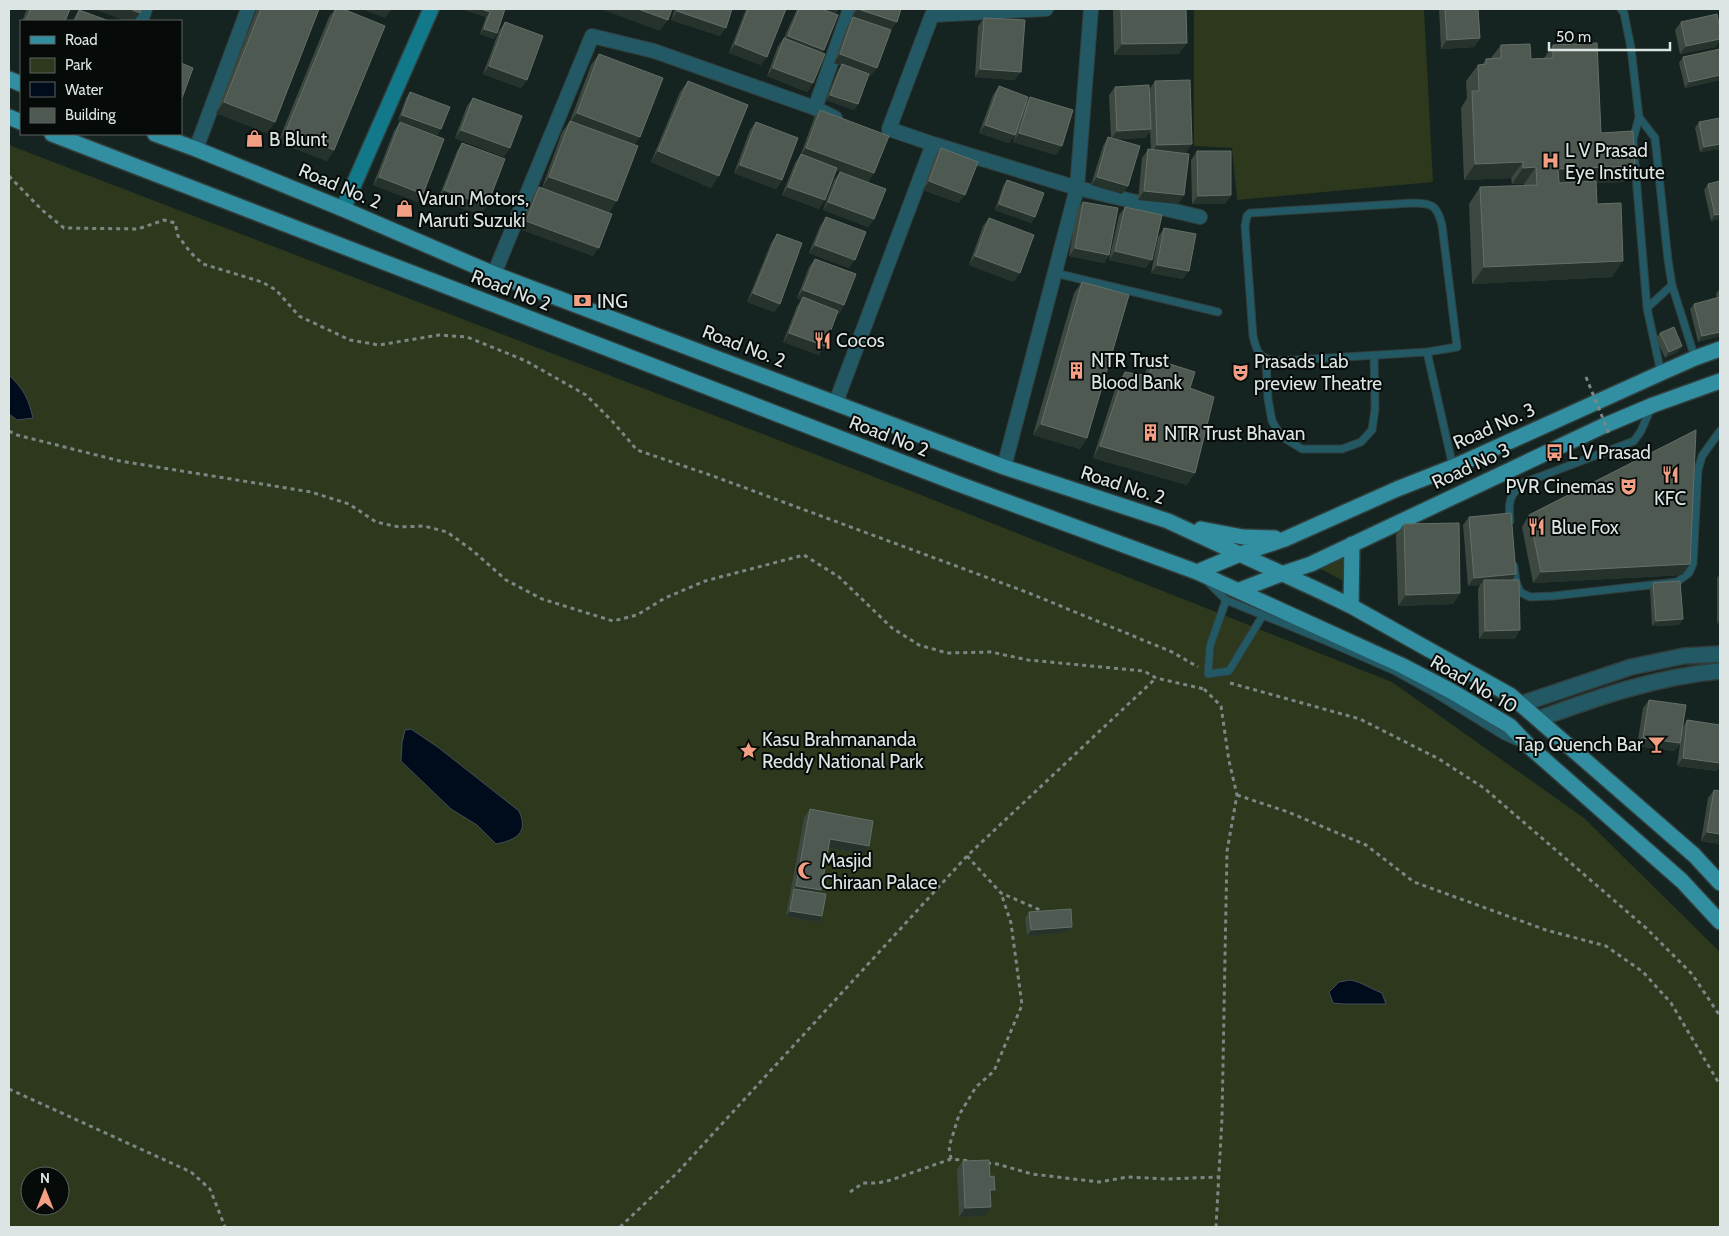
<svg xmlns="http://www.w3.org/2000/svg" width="1729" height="1236" viewBox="0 0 1729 1236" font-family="Cabin,sans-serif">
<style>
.green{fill:#2d381d;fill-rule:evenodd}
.water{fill:#000c1b;stroke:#424d57}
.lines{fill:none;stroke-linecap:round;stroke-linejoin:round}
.service-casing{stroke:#313e3c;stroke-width:9}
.minor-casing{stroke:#313e3c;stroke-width:16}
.tertiary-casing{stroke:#313e3c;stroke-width:18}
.secondary-casing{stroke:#313e3c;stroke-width:18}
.primary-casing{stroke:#313e3c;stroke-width:18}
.path{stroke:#7c8785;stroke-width:3;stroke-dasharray:4 4;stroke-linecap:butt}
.service{stroke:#235964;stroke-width:7}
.minor{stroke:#235964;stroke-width:14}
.tertiary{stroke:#235964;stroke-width:15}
.secondary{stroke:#12798b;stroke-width:15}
.primary{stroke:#328fa1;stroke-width:15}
.path-bridge{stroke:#7c8785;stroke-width:3;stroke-dasharray:4 4;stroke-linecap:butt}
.wall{fill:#3d4840}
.shaded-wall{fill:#26322c}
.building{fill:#4e5952;stroke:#646f68}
.labels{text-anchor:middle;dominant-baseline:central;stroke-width:4;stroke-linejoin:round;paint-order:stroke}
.poi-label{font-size:19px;fill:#dce5e3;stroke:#060b0a;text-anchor:start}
.street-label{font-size:19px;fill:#dce5e3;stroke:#060b0a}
</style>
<rect width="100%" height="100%" fill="#152321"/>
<path class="green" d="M1194,9h230l9,173 -196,18 -5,-52 -38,-2z
M9,145l902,346 481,191 192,136 136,134v275h-1711zM30,1176h30v30h-30z
M1344,557l-1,24 -22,-12z"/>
<path class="water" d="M9,375c15,15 19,22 24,43l-16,2 -8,-6z
M411,729l28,19 80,63c10,22 -3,29 -23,33l-19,-19 -26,-16 -50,-48 1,-18 3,-13z
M1350,980c12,2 21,9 32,13l4,11h-42l-11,-1 -4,-11 10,-10z"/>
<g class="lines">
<defs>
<path id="service" d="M1621,9l3,4 7,35 8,69 16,21 13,122 4,25 23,73
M1639,117l-6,23 14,168 14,65
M1055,273l163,39
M1647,308l25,-23
M1427,352l30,-5 -15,-122c-5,-20 -10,-22 -30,-22l-162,10 -3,3 -2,10 8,110c4,18 7,23 25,25l149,-9 26,115
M1266,360l2,39 4,22 9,15 21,13h40l19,-7 11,-12 3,-21 -1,-54
M1510,521c-2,-19 -1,-25 13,-38l111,-42 7,-10 10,-23
M1514,566l2,16 4,10 10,5 23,-1 124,-14 12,-9 4,-9 5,-94 4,-14 18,-25
M1209,583l17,17 98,40 71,31 38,21 71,44 18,8
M1226,600l-16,46 -2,28 21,-3 34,-56"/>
<path id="minor" d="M1046,9l-114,6 -43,114 44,15 144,44 123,29
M141,21l4,-12
M815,108l35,-99
M196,149l52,-140
M494,274l98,-238 62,15 161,57 20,10
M836,402l97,-258
M1004,467l73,-279 14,-179"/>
<path id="tertiary" d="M1521,704l110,-37 53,-11 36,-2
M1538,719c61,-22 117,-42 182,-48"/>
<path id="secondary" d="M343,209l88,-200"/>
<path id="primary" d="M9,79l12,5
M9,117l12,5
M52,134l904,349 241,89 204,93 50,26 59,35 21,22 151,133 38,41
M155,134l41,15 147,60 151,65 510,193 164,54 152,70 31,15 159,89 184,160 26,28
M1201,529l42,8 32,1
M1197,572l43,-18 45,-15 112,-50 56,-22 208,-94 34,-15 25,-9
M1240,590l41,-16 30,-10 290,-137 52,-22 67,-24
M1351,606l1,-62"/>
</defs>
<use href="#service" class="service-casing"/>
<use href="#minor" class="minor-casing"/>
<use href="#tertiary" class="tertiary-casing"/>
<use href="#secondary" class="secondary-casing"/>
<use href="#primary" class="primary-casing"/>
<path class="path" d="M9,176l33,34 22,18 74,1 26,-9 11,3 3,13 13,17 12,11 59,18 14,8 23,26 51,24 29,5 60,-10 28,2 59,24 60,34 27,27 24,28 76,26 316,117 143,59 26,15
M9,431l8,4 103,26 191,31 38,12 27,18 23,5 25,-1 23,6 25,18 34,30 36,19 71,22 24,-6 28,-17 40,-17 99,-26 35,22 53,51 27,17 28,8 44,-1 37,8 116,11 12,7 48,11
M1230,683l130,36 79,40 45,29 162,140 46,46 28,42
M1204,689l17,17 8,55 8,34 -10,56 -5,267 -6,109
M1237,795l51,17 78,33 48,37 132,48 60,16 37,26 28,31 49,82
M967,856l34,37 39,17
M9,1089l182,83 19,17 15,38
M951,1159l-2,-12 10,-32 17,-28 18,-16 28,-66 -11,-82 -10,-30
M987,1163l10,1 35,10 67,8 29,-5 38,2 53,-2
M850,1192l13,-9h15l13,-3 60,-21 20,2
M620,1227l57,-54 290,-317 189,-178"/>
<use href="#service" class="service"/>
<use href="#minor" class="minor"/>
<use href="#tertiary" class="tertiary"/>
<use href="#secondary" class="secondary"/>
<use href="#primary" class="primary"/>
<path class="path-bridge" d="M1586,377l24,59"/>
</g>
<path class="wall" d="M27,9h43l-5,12h-43z
M257,9h62l-44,113 -8,11 -51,-20z
M335,9h8l-9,141 -7,11 -49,-19 51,-125z
M466,9h39l-11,30 -14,-5 6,-17 -21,-7z
M675,9h57l-12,27 -49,-16z
M746,9h40l-25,56 -32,-12z
M797,9h42l-4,5 -13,39 -9,30 -6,9 -40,-16 11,-30 6,-8z
M854,9h47l-10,21 -31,-10 11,56 -3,-1 -10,29 -4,6 -28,-10 12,-30 3,-5 -7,-2 13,-37 6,-9h-1z
M1113,9h73l-7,45 -65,1z
M1439,9h39l2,29 -6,9 -33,2z
M79,10l30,11h-37z
M984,18l31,62 -40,-3 3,-51z
M505,22l22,58 -6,8 -38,-14 16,-43z
M1681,22l35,25 -36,7 -5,-24z
M1501,45l30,14 13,-1 9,-13 48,88 34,33 -12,16 -27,1 1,21 15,73 -140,7 -3,-80 11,-17 44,-1v-2h-12l-1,-6 -47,2 -3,-72 6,-10 -1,-17 12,-16h4l4,-6 5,-1z
M1720,51v29l-35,8 -6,-25 4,-6z
M599,54l36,91 -42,111 -73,-27 13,-34 6,-8 3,1 20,-56 8,-11 21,-56z
M688,81l23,107 -60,-26 29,-70z
M1155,81l31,72h-6l4,42 -6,9 -40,-4 4,-42 6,-9 3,1 -1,-19 -5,7 -30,1 13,47 -6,8 -31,-9 12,-39 5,-9 3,1 -2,-43 6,-8 34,3z
M999,86l28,16 3,-5 26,58 -43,-13 3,-8 -7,9 -30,-10 14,-38z
M410,92l31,37 -4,6 -39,-15 8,-22z
M473,98l31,59 -49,-19 12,-32z
M820,110l54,63 -6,9 -32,-12 -17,39 -37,-14 13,-32 6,-9 13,-36z
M400,122l18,80 -45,-17 21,-54z
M756,122l26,58 -6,9 -42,-16 16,-43z
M1699,122l21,27 -20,3 -5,-24z
M462,143l19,72 -43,-16 19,-48z
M941,148l18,55 -36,-13 12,-34z
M1197,151l34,44 -6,9h-33l-1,-44z
M840,172l34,47 -6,8 -45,-17 11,-30z
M1007,180l28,37 -4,6 -36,-13 8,-24z
M1720,181v38l-9,2 -7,-31 4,-6z
M1083,202l26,53 -5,8 -35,-7 8,-46z
M1125,207l21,61 -37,-8 10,-45z
M826,217l23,51 -40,-15 11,-27z
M989,218l25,64 -45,-17 14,-39z
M1164,228l19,51 -32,-6 7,-36z
M777,234l3,70 -6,8 -27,-10 24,-59z
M815,259l29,46 -5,9 -2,-1 -18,42 -36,-13 14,-36 4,-6 -4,-2 12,-31z
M1082,282l5,156 -7,11 -47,-14 41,-142z
M1720,288v48l-22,6 -8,-33 4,-5 23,-6 -1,-4z
M1660,333l22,13 -4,6 -13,6 -9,-20z
M1154,359l36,29 -3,97 -94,-27 24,-75 8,-11 20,3 1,-5z
M1529,515l161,49 -8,11 -149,8 -11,-56z
M1469,517l47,57 -4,6 3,59h-36l-1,-50 2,-4 -12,1 -5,-61z
M1404,524l56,69 -7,11 -55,2 -2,-71z
M1720,573v51h-3v-46z
M1653,583l30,36 -4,6 -27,1 -2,-38z
M1649,700l34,27 4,-7 33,5v41l-3,5 -40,-5 3,-22 -6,7 -37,-5 6,-38z
M1714,790l6,54 -19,-3 7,-43z
M810,809l53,45 -35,-6 -9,45 3,23 -4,6 -32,-6 18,-98z
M1029,912l43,15 -4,5 -41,4 -2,-18z
M963,1161l32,29 -5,6 1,11 -6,9 -26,1 -2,-48z"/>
<path class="shaded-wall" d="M94,9h36l10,4 -6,8h-9z
M361,9h31l-7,9z
M466,9h15l9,3 -4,5 -21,-7z
M600,9h38l30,11 -8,11z
M813,9h26l-6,8z
M857,9h1l39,13 -6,8 -39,-13z
M677,11l49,17 -6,8 -49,-16z
M484,29l13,4 -3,6 -14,-5z
M788,36l36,14 -6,8 -36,-14z
M1480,38l-6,9 -33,2 6,-9z
M1720,39v2l-4,6 -36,7 6,-8z
M1187,43l-8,11 -65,1 8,-11z
M735,44l32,13 -6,8 -32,-12z
M840,54l37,14 -6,8 -37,-13z
M489,66l38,14 -6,8 -38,-14z
M773,68l40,15 -6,9 -40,-16z
M980,69l41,3 -6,8 -40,-3z
M1720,75v5l-35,8 4,-6z
M830,95l28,9 -4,6 -28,-10z
M224,102l51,20 -8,11 -51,-20z
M577,113l63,24 -8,11 -63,-24z
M402,115l39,14 -4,6 -39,-15z
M985,125l30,10 -6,8 -30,-10z
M1151,129l-6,9 -34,1 6,-8z
M461,130l49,18 -6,9 -49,-19z
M286,131l48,19 -7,11 -49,-19z
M1019,133l43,13 -6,9 -43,-13z
M1192,144l-6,9h-35l6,-8z
M1720,144v5l-20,3 4,-5z
M806,148l68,25 -6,9 -68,-26z
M658,151l61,25 -8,12 -60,-26z
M1523,162l-12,16 -47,2 11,-16z
M740,165l42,15 -6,9 -42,-16z
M1635,166l-12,16 -76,4 11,-17z
M1536,167l-12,17h-12l11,-16z
M379,177l44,17 -5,8 -45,-17z
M549,177l68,24 -8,12 -67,-25z
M1097,177l31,9 -6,8 -31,-9z
M929,181l36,14 -6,8 -36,-13z
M788,187l37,13 -6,9 -37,-14z
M444,190l43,16 -6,9 -43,-16z
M1144,191l40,4 -6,9 -40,-4z
M1231,195l-6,9h-33l6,-8z
M828,202l46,17 -6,8 -45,-17z
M999,204l36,13 -4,6 -36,-13z
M1720,214v5l-9,2 4,-6z
M526,221l73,27 -6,8 -73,-27z
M815,245l40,15 -6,8 -40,-15z
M1075,248l34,7 -5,8 -35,-7z
M1115,251l37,9 -6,8 -37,-8z
M975,256l45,17 -6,9 -45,-17z
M1623,261l-11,16 -140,7 12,-17z
M1157,265l32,6 -6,8 -32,-6z
M803,290l41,15 -5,9 -37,-14 1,-3 -2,3 -4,-2z
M753,293l27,11 -6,8 -27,-10z
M1720,332v4l-22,6 4,-6z
M789,333l36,13 -6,9 -36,-13z
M1682,346l-4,6 -13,6 4,-6z
M1041,424l46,14 -7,11 -47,-14z
M1100,446l95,27 -8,12 -94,-27z
M1690,564l-8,11 -149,8 8,-11z
M1516,574l-6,9 -26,-3 -4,5 -12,1 6,-8z
M1460,593l-7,11 -55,2 8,-11z
M1720,618v6h-3z
M1683,619l-4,6 -27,1 4,-5z
M1520,630l-5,9h-36l6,-8z
M1643,738l37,5 -6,8 -37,-5z
M1683,758l37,5v3l-3,5 -40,-5z
M1707,832l13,2v10l-19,-3z
M830,839l39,7 -6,8 -39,-7z
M796,886l25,4 -6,9 -21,-10z
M790,911l32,5 -4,6 -32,-6z
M1072,927l-4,5 -41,4 4,-6z
M990,1190h5l-6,9z
M991,1207l-6,9 -26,1 6,-9z"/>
<path class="building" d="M31,9h39l-5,12h-35l-4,-1z
M130,9h11l-1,4z
M261,9h58l-44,113 -51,-20z
M336,9h7l42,17 -51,124 -48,-19z
M481,9h24l-8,24 -13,-4 6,-17z
M638,9h34l-4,11z
M678,9h54l-6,19 -49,-17z
M748,9h38l-19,48 -32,-13z
M799,9h22l17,6 -14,35 -36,-14z
M858,9h43l-4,13z
M1121,9h65l1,34 -65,1z
M1445,9h33l2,29 -33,2z
M79,10l30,11h-34z
M1717,14l3,15v10l-34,7 -5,-24z
M853,17l38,13 -14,38 -37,-14z
M984,18l41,2 -4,52 -41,-3z
M505,22l38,14 -16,44 -38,-14z
M784,38l41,16 -12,29 -40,-15z
M1597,43l4,90 32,-2 2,35 -77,3 1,14 37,-2 1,23 24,-1 2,58 -139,6 -4,-80 57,-2 -1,-18 -13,1v-6l-48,2 -3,-73h7l-1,-26 8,-1v-5l15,-1v-13l29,-1 1,15 22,-1v-13z
M1720,49v26l-31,7 -6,-25z
M599,54l64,24 -23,59 -63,-24z
M181,63l12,5 -11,30 -1,-1z
M842,64l27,10 -11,30 -28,-9z
M1190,80l2,64 -35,1 -2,-64z
M688,81l60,24 -29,71 -61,-25z
M1149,85l2,44 -34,2 -2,-44z
M999,86l29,11 -13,38 -30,-10z
M410,92l40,15 -9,22 -39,-14z
M1030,97l43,13 -11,36 -43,-13z
M473,98l49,18 -12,32 -49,-18z
M820,110l69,26 -15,37 -68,-25z
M1720,118v26l-16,3 -5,-25z
M570,121l68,25 -21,55 -68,-24z
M400,122l44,17 -21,55 -44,-17z
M756,122l42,16 -16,42 -42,-15z
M1108,137l32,9 -12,40 -31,-9z
M462,143l43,16 -18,47 -43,-16z
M941,148l37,14 -13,33 -36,-14z
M1148,149l41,5 -5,41 -40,-4z
M1197,151h34v44l-33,1z
M801,154l36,14 -12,32 -37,-13z
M840,172l46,17 -12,30 -46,-17z
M1007,180l37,13 -9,24 -36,-13z
M1720,181v33l-5,1 -7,-31z
M539,187l73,27 -13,34 -73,-27z
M1083,202l35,6 -9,47 -34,-7z
M1125,207l37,8 -10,45 -37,-9z
M826,217l40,15 -11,28 -40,-15z
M989,218l45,17 -14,38 -45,-17z
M1164,228l32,6 -7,37 -32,-6z
M777,234l25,9 -22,61 -27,-11z
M815,259l41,15 -12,31 -41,-15z
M1082,282l47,13 -42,143 -46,-14z
M803,297l35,14 -13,35 -36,-13z
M1720,297v35l-18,4 -8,-32z
M1674,327l8,19 -13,6 -9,-19z
M1154,359l41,13 -5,16 24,9 -19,76 -95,-27 25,-74 24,4z
M1696,430l-6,134 -149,8 -12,-57z
M1511,513l5,61 -42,4 -5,-61z
M1459,523l1,70 -54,2 -2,-71z
M1484,580h35l1,50 -35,1z
M1680,581l3,38 -27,2 -3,-38z
M1649,700l37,5 -6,38 -37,-5z
M1687,720l33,5v38l-37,-5z
M1714,790l6,1v43l-13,-2z
M810,809l63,12 -4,25 -39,-7 -9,51 -25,-4z
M794,889l32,5 -4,22 -32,-5z
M1071,909l1,18 -41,3 -2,-18z
M989,1160l1,17 4,-1 1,14h-5l1,17 -26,1 -2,-47z"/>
<defs>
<symbol id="shop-bare" viewBox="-9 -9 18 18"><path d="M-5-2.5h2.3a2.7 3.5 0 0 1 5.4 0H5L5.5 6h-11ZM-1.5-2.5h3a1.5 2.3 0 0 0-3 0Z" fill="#f39f83" stroke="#060b0a" stroke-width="2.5" paint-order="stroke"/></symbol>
<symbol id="hospital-bare" viewBox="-9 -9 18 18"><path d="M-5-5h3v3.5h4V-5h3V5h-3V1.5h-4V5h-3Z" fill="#f39f83" stroke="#060b0a" stroke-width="2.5" paint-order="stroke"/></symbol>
<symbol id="bank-bare" viewBox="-9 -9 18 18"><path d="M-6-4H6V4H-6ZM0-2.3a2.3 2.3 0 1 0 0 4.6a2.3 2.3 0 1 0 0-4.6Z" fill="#f39f83" stroke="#060b0a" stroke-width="2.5" paint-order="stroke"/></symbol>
<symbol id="restaurant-bare" viewBox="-9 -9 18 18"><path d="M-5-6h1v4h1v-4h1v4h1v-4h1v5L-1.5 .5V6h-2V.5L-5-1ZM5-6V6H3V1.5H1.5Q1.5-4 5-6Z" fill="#f39f83" stroke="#060b0a" stroke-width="2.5" paint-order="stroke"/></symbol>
<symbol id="building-bare" viewBox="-9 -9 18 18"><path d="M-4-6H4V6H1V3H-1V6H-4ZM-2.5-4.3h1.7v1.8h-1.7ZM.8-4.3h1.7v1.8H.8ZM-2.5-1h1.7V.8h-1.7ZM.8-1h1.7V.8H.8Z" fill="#f39f83" stroke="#060b0a" stroke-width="2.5" paint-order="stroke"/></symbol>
<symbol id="theatre-bare" viewBox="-9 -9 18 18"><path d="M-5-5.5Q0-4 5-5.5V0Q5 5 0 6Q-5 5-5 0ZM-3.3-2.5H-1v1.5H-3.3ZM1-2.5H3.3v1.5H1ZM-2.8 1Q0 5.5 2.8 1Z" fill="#f39f83" stroke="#060b0a" stroke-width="2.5" paint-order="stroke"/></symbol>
<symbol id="bus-bare" viewBox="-9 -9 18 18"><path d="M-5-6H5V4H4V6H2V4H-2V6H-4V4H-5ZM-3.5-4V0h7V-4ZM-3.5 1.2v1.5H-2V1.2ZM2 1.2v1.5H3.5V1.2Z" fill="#f39f83" stroke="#060b0a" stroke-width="2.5" paint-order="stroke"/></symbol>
<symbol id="bar-bare" viewBox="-9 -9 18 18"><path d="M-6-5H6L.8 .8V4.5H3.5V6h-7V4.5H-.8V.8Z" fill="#f39f83" stroke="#060b0a" stroke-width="2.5" paint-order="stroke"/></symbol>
<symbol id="sight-bare" viewBox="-9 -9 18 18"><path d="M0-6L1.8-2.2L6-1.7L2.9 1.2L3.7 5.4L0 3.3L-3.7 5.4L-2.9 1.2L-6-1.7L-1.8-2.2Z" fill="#f39f83" stroke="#060b0a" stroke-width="2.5" paint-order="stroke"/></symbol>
<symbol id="mosque-bare" viewBox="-9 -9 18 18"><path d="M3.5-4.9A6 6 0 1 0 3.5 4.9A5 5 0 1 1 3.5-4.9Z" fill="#f39f83" stroke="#060b0a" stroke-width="2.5" paint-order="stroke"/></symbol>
</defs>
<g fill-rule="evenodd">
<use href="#shop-bare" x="242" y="126" width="25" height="25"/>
<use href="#hospital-bare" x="1538" y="148" width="25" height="25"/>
<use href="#shop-bare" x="392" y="196" width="25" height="25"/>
<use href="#bank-bare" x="570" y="288" width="25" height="25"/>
<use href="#restaurant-bare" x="810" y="328" width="25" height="25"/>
<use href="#building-bare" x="1064" y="358" width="25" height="25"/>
<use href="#theatre-bare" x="1228" y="360" width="25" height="25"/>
<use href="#building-bare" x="1138" y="420" width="25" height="25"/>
<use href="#bus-bare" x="1542" y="440" width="25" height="25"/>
<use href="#restaurant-bare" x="1658" y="462" width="25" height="25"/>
<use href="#theatre-bare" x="1616" y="474" width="25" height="25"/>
<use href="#restaurant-bare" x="1524" y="514" width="25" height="25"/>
<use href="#bar-bare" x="1644" y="732" width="25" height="25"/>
<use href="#sight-bare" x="736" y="738" width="25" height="25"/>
<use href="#mosque-bare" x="794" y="858" width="25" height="25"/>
</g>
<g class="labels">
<g class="poi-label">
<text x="269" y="139">B Blunt</text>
<text x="1565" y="150">L V Prasad<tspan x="1565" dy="22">Eye Institute</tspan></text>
<text x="418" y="198">Varun Motors,<tspan x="418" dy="22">Maruti Suzuki</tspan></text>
<text x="597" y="301">ING</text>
<text x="836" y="340">Cocos</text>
<text x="1091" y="360">NTR Trust<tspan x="1091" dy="22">Blood Bank</tspan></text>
<text x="1254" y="361">Prasads Lab<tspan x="1254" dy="22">preview Theatre</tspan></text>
<text x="1164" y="433">NTR Trust Bhavan</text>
<text x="1568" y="452">L V Prasad</text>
<text x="1614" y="486" text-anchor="end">PVR Cinemas</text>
<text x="1670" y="498" text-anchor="middle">KFC</text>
<text x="1551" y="527">Blue Fox</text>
<text x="762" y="739">Kasu Brahmananda<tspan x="762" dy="22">Reddy National Park</tspan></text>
<text x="1643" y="744" text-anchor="end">Tap Quench Bar</text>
<text x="821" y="860">Masjid<tspan x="821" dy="22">Chiraan Palace</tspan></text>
</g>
<g class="street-label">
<text transform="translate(340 186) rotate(23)">Road No. 2</text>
<text transform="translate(511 290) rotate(21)">Road No 2</text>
<text transform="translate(744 346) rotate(21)">Road No. 2</text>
<text transform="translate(1494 426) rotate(-24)">Road No. 3</text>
<text transform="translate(889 436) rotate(21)">Road No 2</text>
<text transform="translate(1471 466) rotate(-25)">Road No 3</text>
<text transform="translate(1123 485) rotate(18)">Road No. 2</text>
<text transform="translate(1474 684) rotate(30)">Road No. 10</text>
</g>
</g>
<rect width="1729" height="1236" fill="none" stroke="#dce5e3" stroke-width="20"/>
<rect x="20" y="20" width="162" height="115" fill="#060b0a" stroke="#5c6261"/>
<rect x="30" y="36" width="25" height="8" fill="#328fa1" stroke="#5c6261"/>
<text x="65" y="45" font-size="15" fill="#dce5e3">Road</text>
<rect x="30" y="58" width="25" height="15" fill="#2d381d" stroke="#5c6261"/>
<text x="65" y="70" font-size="15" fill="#dce5e3">Park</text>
<rect x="30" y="82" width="25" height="15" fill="#000c1b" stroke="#5c6261"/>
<text x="65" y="95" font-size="15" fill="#dce5e3">Water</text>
<rect x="30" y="108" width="25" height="15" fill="#4e5952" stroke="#5c6261"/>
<text x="65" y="120" font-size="15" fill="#dce5e3">Building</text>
<g transform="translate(45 1191)"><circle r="24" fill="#060b0a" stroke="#5c6261"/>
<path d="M0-4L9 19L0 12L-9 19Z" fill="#f39f83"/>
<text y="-8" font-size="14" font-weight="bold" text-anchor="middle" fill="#dce5e3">N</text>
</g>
<path d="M1549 42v8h121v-8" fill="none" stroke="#dce5e3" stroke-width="2.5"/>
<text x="1556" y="42" font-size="15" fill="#dce5e3" stroke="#060b0a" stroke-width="4" paint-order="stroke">50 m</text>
</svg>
